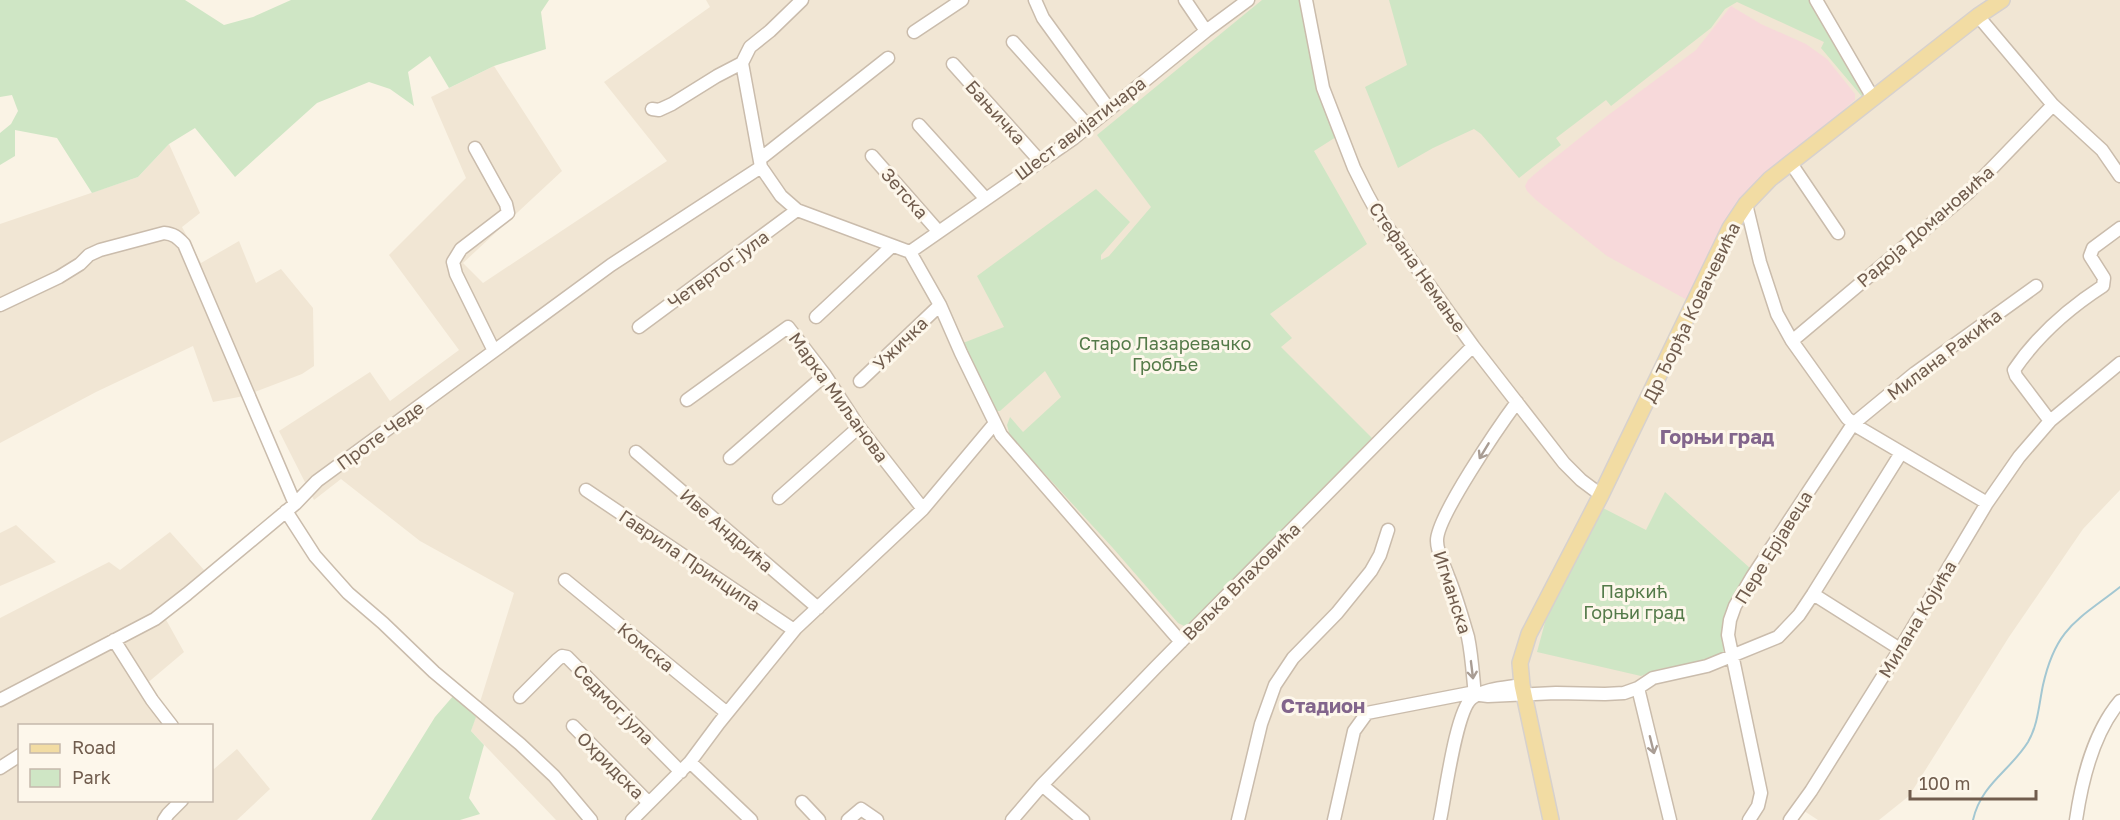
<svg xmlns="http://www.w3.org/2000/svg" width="2120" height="820" viewBox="0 0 2120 820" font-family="'Golos Text',sans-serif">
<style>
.residential{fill:#f1e6d4}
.medical{fill:#f7d9da}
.green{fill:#cfe6c5}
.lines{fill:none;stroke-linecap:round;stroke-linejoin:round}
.stream{stroke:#a3c7d2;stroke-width:2}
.minor-casing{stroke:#cabcac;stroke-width:15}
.major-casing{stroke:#d7d1cd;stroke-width:18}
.minor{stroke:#fff;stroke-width:12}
.major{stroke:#f2dca3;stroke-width:15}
.oneway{stroke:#a99d94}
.labels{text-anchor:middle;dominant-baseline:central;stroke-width:6;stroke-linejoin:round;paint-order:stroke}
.street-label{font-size:18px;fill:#705c4d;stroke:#fdf7eb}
.park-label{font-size:18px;fill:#547a49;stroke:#fdf7eb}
.neighbourhood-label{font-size:20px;font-weight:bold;fill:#82658c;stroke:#fdf7eb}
</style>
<rect width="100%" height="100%" fill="#faf3e5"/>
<path class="residential" d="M706,0h1414v490l-37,39 -74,108 -100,159 -30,24h-61l-17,-11 -12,11h-1233l-85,-89 43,-138 -94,-52 -79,-62 -27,21 -35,-69 91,-59 20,29 69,-51 -70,-95 77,-77 -35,-81 63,-31 68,105 -99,92 20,20 184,-122 -63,-79 106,-75z
M169,144l31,69 -18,14 19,36 38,-22 17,42 25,-14 32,39 1,58 -12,8 -58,22 -31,6 -20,-56 -97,46 -96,51v-219l138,-47z
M16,525l40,37 -56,24v-53z
M170,532l43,48 -49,36 20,36 -39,33 30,40 -155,1v74h192v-33l2,2 23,-20 33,40 -33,31h-237v-202l109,-56 11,8z"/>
<path class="medical" d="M1731,6l30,18 45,20 21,15 28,35v6l-76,65 -90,136 -82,-45 -71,-56 -9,-9 -2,-5 3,-6 8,-7 71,-57 89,-66z"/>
<path class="green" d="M0,0h185l39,25 29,-8 38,-17h258l-8,12 5,37 -52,17 -45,22 -19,-32 -22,16 6,34 -24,-17 -21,-7 -52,21 -82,74 -40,-49 -26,16 -31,33 -46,16 -35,-55 -42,-8v26l-15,9v-32l11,-9 7,-13 -6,-16 -12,2z
M1262,0h41l33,137 -22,14 53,93 -97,70 22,24 -11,9 91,91 -179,184 -9,4 -6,-3 -66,-76 -102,-111 -3,-11 3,-8 13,15 38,-35 -16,-26 -45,40h-3l-24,-43 -10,-25 41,-16 -27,-51 119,-87 34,33 -29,33v5l8,-4 42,-49 -54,-72z
M1389,0h423l56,96 -4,3 -43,-51 3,-6 -87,-40 -12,7 -14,19 -100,78 -5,-6 -50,38 5,7 -42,33 -38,-44 -7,-5 -41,19 -35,20 -33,-81 42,-22z
M1665,492l86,77c-15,29 -33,52 -27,86l-30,8 -35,6 -18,7 -104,-24 10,-37 56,-107 43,22z
M454,695l22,22 -5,14 13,14 -15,53 11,16 -20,6h-89l64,-103z"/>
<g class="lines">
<path class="stream" d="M1973,820c8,-36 37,-49 55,-78 10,-17 11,-38 15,-57 13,-58 35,-65 77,-98"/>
<defs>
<path id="minor" d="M802,0l-32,31 -20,16 -8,16 19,104 20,29 16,14 113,42 30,53 21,48 40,82 180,207
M1035,0l8,18 66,91
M1185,0l21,31
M1306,0l17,88 31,80 13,26 11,20 95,132 91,117 17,17 20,15
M1816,0l57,98
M1978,16l75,89 49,45 18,26
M914,32l48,-32
M1013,42l75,84
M953,64l86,96
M652,109l7,1 13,-6 45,-28 25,-13
M919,125l66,73
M475,148l31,56 2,9 -47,36 -8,13 3,12 38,77
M872,156l66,75
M760,159l128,-101
M1790,162l48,71
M1746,204l14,58 17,52 15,27 55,77 11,9 129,76
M910,252l164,-114 132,-107 42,-31
M0,305l59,-28 21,-13 9,-9 11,-5 64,-17c10,1 13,4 20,11l111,260
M816,317l76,-71
M639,327l158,-117
M1792,341l176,-148 85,-88
M860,381l80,-76
M687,400l101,-73 37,48 34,52 64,82
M2050,421l-34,-45 -2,-6c23,-34 55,-62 89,-84l1,-8 -14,-22 3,-8 27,-20
M636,452l182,156
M730,458l95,-83
M586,490l208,140
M779,498l80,-71
M286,511l29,45 33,37 35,30 51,49 86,72 34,32 37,44
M565,580l162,133
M1813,594l87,55
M114,640l38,60 20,26
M1638,688l32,132
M1480,695l8,1 68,-3 49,1 19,-1 14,-5 15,-10 54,-12 71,-29 21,-22 14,-21 88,-141
M1475,696c-2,-19 -3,-40 -7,-59 -6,-20 -12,-42 -20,-61 -4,-12 -11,-23 -11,-35 -1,-23 63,-116 80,-139
M520,697l37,-37 5,-4 5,1 114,115
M0,700l155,-81 32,-25 108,-90 22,-23 294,-216 150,-98
M573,726l76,77
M690,762l61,58
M0,768l20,-13
M1042,785l41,35
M802,802l17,18
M164,820l4,-6 14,-14
M632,820l58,-58 29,-39 77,-95 127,-119 72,-86
M848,820l13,-11 16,11
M1012,820l30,-35 114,-118 317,-321
M1238,820l23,-96 14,-39 18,-27 44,-45 34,-42 9,-16 8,-25
M1334,820l20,-89 13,-18 108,-21
M1440,820c5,-23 16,-110 32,-122 14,-10 33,-10 50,-13
M1749,820l9,-14 3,-13 -33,-158 2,-15 5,-14 17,-29 101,-153 62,-51 121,-87
M1790,820l21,-29 89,-142 87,-146 32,-46 31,-36 70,-58
M2076,820c6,-41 17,-87 44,-119"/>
<path id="major" d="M1551,820l-29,-135 -2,-22 9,-29 72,-139 129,-267 16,-24 24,-25 208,-163 24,-16"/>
</defs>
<use href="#minor" class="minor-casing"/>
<use href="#major" class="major-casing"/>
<use href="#minor" class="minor"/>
<use href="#major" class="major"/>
</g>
<defs><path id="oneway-shaft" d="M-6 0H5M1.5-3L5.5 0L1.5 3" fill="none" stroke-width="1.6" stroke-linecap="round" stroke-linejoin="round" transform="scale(1.5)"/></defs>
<g class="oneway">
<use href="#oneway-shaft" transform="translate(1484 451) rotate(121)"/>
<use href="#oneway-shaft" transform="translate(1472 670) rotate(83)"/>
<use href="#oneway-shaft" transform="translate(1652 745) rotate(76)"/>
</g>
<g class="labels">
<g class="street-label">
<text transform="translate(996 112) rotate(48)">Бањичка</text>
<text transform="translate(1080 128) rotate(-37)">Шест авијатичара</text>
<text transform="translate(905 193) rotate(49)">Зетска</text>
<text transform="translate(1925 226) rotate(-41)">Радоја Домановића</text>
<text transform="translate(1418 267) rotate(55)">Стефана Немање</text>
<text transform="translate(718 269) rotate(-36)">Четвртог јула</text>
<text transform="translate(1691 312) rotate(-64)">Др Ђорђа Ковачевића</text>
<text transform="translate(900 343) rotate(-44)">Ужичка</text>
<text transform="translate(1944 354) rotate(-37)">Милана Ракића</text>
<text transform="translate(839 397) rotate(54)">Марка Миљанова</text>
<text transform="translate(380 435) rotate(-36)">Проте Чеде</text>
<text transform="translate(727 530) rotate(41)">Иве Андрића</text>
<text transform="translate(1773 547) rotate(-58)">Пере Ерјавеца</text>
<text transform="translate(690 560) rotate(34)">Гаврила Принципа</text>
<text transform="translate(1241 581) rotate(-45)">Вељка Влаховића</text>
<text transform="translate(1453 592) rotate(72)">Игманска</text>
<text transform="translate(1917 619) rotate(-59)">Милана Којића</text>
<text transform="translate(646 647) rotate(39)">Комска</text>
<text transform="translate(614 704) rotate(45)">Седмог јула</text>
<text transform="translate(611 765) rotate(45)">Охридска</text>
</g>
<g class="park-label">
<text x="1165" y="343">Старо Лазаревачко<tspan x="1165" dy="21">Гробље</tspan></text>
<text x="1634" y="591">Паркић<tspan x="1634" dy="21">Горњи град</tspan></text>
</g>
<g class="neighbourhood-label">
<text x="1717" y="436">Горњи град</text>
<text x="1323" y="705">Стадион</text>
</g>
</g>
<rect x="18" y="724" width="195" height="78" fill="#fdf7eb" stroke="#c5b9ac" stroke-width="1.5"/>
<rect x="30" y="744" width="30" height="9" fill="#f2dca3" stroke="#c5b9ac" stroke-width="1.5"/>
<text x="72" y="754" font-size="18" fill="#705c4d">Road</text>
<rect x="30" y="769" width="30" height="18" fill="#cfe6c5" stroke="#c5b9ac" stroke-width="1.5"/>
<text x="72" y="784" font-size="18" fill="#705c4d">Park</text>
<path d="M1910 790v9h126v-9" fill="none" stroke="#705c4d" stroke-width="3"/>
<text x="1919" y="790" font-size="18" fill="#705c4d" stroke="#fdf7eb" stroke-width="4.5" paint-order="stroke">100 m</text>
</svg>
